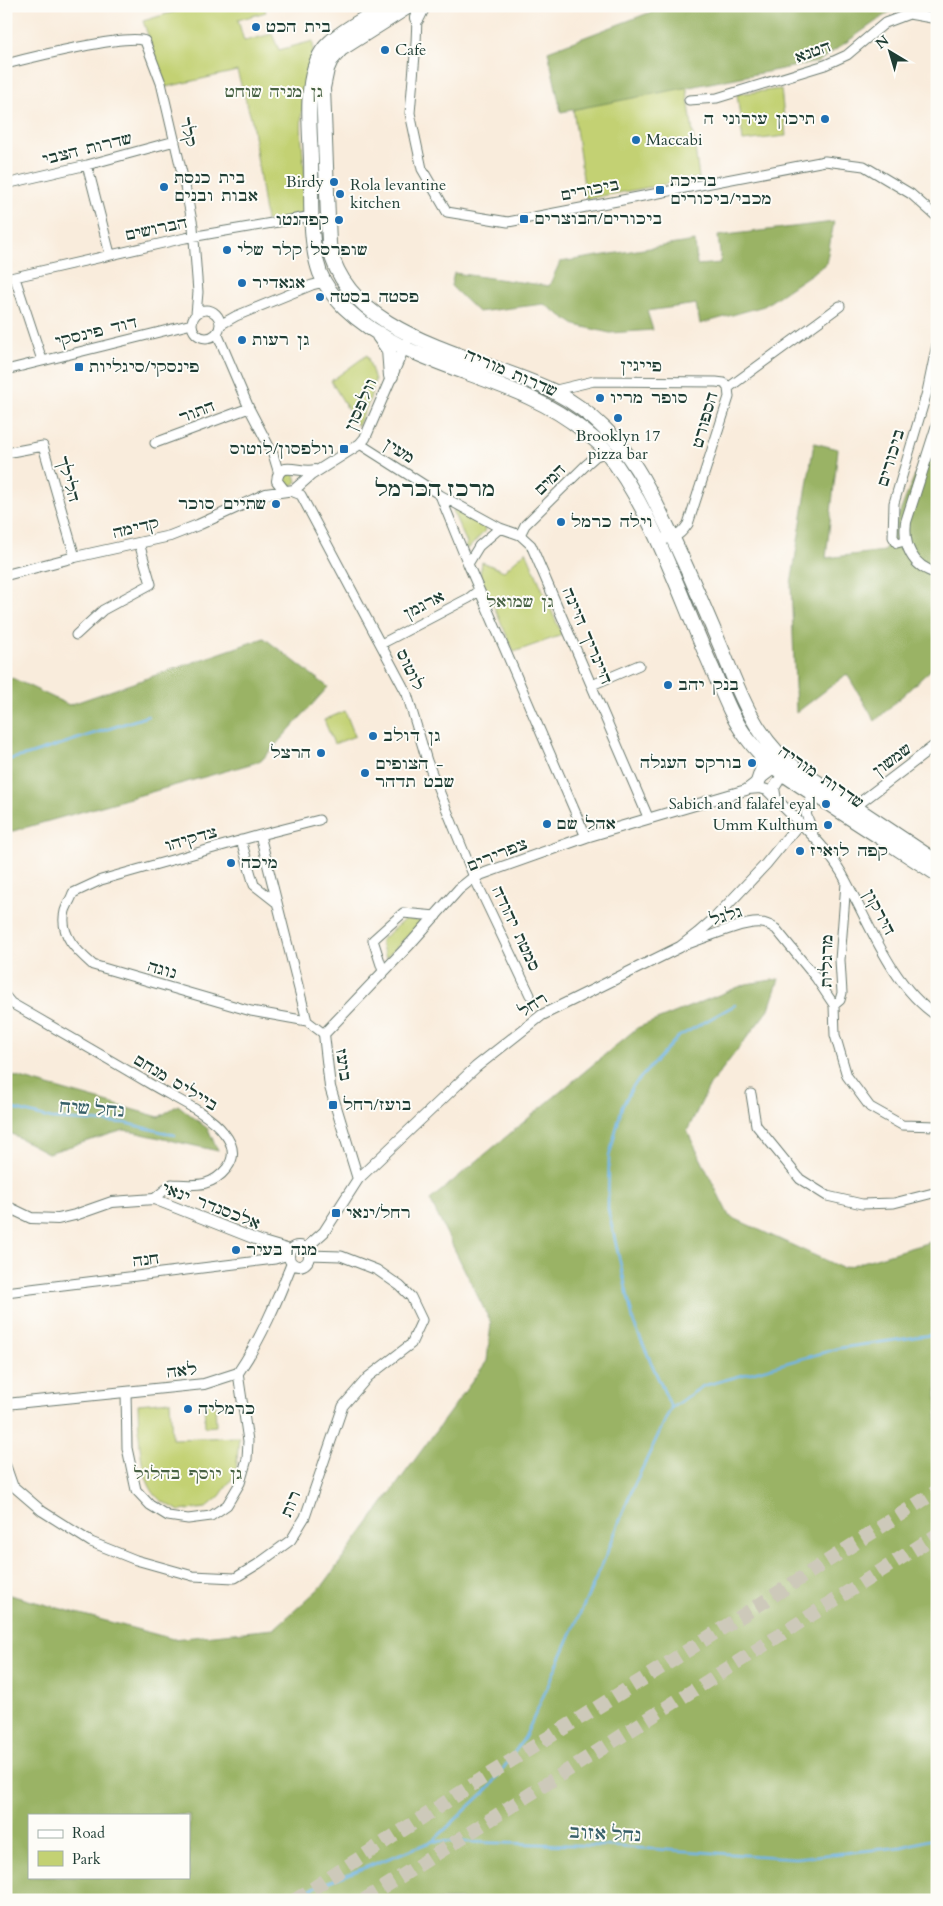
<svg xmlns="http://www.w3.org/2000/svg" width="943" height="1906" viewBox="0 0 943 1906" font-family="Cardo,'Frank Ruhl Libre',serif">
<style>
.green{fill:#c3d173;stroke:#718754}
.forest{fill:#9ab365;stroke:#5c784c;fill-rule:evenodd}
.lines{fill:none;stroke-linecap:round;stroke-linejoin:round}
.stream{stroke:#71b6e7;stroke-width:2.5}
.trunk-tunnel{stroke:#cdc9ba;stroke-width:14;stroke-dasharray:14 7;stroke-linecap:butt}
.minor-casing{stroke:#6b7a6f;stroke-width:11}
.tertiary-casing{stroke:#6b7a6f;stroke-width:12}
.primary-casing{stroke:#6b7a6f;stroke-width:16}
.minor{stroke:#fff;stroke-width:9}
.tertiary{stroke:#fff;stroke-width:10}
.primary{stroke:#fff;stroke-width:14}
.poi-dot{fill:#1f6fb2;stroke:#fdfcf7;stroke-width:2}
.labels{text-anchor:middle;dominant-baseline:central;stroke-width:4;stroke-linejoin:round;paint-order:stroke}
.poi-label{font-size:16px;fill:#1f3d34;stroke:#fdfcf7;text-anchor:start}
.street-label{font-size:16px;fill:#1f3d34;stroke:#fdfcf7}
.park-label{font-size:16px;fill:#486244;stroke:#fdfcf7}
.water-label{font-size:18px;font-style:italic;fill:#38616a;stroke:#fdfcf7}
.district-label{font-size:21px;font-weight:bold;fill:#1f3d34;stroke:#fdfcf7}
</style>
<rect width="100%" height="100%" fill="#fdfcf7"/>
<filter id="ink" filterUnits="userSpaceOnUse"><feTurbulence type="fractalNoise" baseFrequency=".02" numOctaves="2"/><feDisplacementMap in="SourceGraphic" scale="10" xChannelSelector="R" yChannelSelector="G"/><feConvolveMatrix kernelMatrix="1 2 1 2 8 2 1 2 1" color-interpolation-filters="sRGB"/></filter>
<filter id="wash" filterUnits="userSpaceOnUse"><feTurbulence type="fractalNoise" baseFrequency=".0096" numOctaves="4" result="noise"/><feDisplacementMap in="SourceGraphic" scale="20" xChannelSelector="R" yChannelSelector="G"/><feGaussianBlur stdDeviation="1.12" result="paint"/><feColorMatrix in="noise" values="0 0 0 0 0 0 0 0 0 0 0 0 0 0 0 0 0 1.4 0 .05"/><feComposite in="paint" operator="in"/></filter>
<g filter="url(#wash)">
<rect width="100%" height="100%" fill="#f9ecdc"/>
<path class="green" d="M180,6h84l2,6 -28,8 6,21 28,-7 7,16 34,-9c2,21 -7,40 -10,60 -5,35 3,73 6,108l-4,5 -39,7 -14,-100 -15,-50 -71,16 -23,-66 37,-11z
M685,75l14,103 -113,21 -14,-98z
M781,89l5,47 -43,5 -6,-47z
M367,355l8,25 -6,22 -11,24 -27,-45z
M285,472l10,2 2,8 -9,6 -8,-9z
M455,509l30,18 -1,5 -16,17 -3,-2 2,-4 -14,-31z
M526,551l36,84 -48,17 -34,-77 2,-13 22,9z
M345,711l10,25 -21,8 -10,-24z
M405,919l17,2 -36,37 -6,-17z
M170,1401l2,38 67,-2 -3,36 -16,23 -14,12 -27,3c-7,-5 -18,-9 -23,-15 -18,-21 -17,-66 -18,-92z
M204,1401h11l1,25 -11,1z"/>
<path class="forest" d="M667,6h231l-80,56 -257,50 -13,-61z
M834,222l-8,42 -62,42 -64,18 -4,-20 -49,7 6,19 -43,3 -35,-8 -31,-21 -66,8 -27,-26 3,-13 95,13 11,-24 135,-21 2,24 24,-2 -3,-27z
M937,421v243l-62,57 -28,-47 -51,39 -5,-129 23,-141 24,6 -12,109 58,-7z
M264,638l64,49 -67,74 -255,72v-153l6,-2 57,27z
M779,979l-10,30 -59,76 -23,46 42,85 113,52 95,-28v660h-931v-306l167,45 101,-10 50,-45 163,-223 4,-38 -61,-123 207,-172 109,-44zM29,1815h160v62h-160z
M6,1074l153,43 19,-12 30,24 10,22 -94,-21 -76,23 -42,-22z"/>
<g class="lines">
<path class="stream" d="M6,760l22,-5 120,-39
M6,1107l46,12 73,4 50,12
M671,1407l-37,-83 -26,-115 1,-52 13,-50 11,-21 45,-49 57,-32
M433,1841l58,-55 34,-49 80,-179 27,-68 39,-82 32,-22 137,-38 97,-14
M282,1900l151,-59 173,5 189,12 106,-11 36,-9"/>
</g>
</g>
<g filter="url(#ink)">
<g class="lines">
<path class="trunk-tunnel" d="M295,1900l185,-120 163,-101 294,-188
M364,1900l573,-365"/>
<defs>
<path id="minor" d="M416,14l1,4 -1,25 -6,70 12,56 25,43 61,10 317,-61 39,5 47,28 26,23
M6,64c23,-6 123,-31 139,-23l16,42 24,103 8,40 5,66 -2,22
M689,100l28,-2 108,-33 22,-10 38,-32 24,-9 28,5
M87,165l23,89
M6,184l81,-19 88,-24
M15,278l27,82
M6,279l179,-41 122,-21 5,-3
M192 324a14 14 0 1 1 28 0a14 14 0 1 1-28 0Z
M220,325l16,-9 76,-31 8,-2 6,3
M217,333l32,75 24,46 6,20
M6,370l186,-46
M728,388l112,-82
M552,391l42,-10 122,1 8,1 4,5
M155,443l94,-35
M360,444l80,51 60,33 20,7 11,10 117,272
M6,453l37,-7 32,111
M291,491l10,4 106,199 20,67 47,116 56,118
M440,495l28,69 118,273
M655,534c13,11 25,2 33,-10l41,-127 -1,-9
M520,535l5,-10 62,-61 9,-8 11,-4
M905,541l-8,2 -4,-6 1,-34 33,-111 10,-48
M468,564l11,-18 21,-18
M76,635l27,-25 48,-26 -12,-41
M381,644l88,-46 10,-8
M592,685l47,-20
M813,793l-7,21 7,18
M797,820c16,16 32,32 44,52 27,47 49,113 96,144
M260,835l47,186 17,13
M241,840l13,45 23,18
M685,945c18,-6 58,-24 76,-22 6,0 10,3 15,6l40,49 18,27
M383,971l-10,-31 30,-27 33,3
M6,997l5,6c47,27 94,54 141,82 22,13 57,28 72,48 9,11 12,23 3,35 -16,20 -32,17 -55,16l-18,15
M834,1005l1,30 12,41 23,31 32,18 35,1
M834,1005l6,-5 2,-7 -2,-33 6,-77
M307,1021l-56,-10 -158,-46c-16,-14 -34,-30 -28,-54 2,-6 6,-12 8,-18l28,-13 159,-45 59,-15
M751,1094l5,31 44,54 27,17 35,8 32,-1 43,-11
M6,1292l269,-33 14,-4
M126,1392l1,56 9,42 14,15 18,11 20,3 23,-3 16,-11 13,-22 7,-24 1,-18 -10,-68
M6,1466l7,20 29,25 49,31 45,18 57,16 42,2 23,-14 33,-24 14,-23 38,-111 25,-29 43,-33 11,-24 -11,-23 -11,-11 -23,-16 -36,-14 -32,-1"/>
<path id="tertiary" d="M937,425l-31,97c-3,23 6,45 31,51
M284,490l-7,-9c1,-22 23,-7 38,-11
M6,575l69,-18 95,-21 28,-11 68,-31 28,-4 17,-15 49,-31 5,-6 41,-95
M776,800l-2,-12 12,-19
M848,808l13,-6 76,-58
M358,1179l-28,-92 -6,-53 86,-90 49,-55 15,-12 112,-40 160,-47 34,-26
M6,1206l25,12 27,1 17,-4 37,-13 42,-3 109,43 27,8
M289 1256a10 10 0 1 1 20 0a10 10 0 1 1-20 0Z
M306,1248l18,-16 34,-53 118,-112 66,-52 138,-68 18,-14 16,-14 52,-55 31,-38v-6l-30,-30 -7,-2 -12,1
M6,1404l198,-20 34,-11c23,-34 39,-72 54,-110"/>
<path id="primary" d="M384,6c-18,13 -39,22 -55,37 -27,25 -19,83 -18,116 1,36 -3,80 9,114 5,13 14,24 24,34 67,65 169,65 240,124 7,6 16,12 22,20 49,64 73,144 106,217 10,23 19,49 35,70 23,31 47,43 79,64 36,24 74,48 111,72
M409,6l-68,43 -10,11 -4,9 -4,19 6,156c16,94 153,112 224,147 19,10 37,23 52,38 25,24 41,54 56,85 23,45 42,91 62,138 16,40 31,81 64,110l150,100
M417,18l6,-12
M379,336l10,14 2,26
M758,782l5,-15 -3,-13"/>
</defs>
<use href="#minor" class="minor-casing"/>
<use href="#tertiary" class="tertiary-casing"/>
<use href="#primary" class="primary-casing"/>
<use href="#minor" class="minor"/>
<use href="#tertiary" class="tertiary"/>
<use href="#primary" class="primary"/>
</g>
</g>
<g class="poi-dot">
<circle cx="256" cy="27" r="5"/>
<circle cx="385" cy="50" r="5"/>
<circle cx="825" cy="119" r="5"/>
<circle cx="636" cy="140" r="5"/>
<circle cx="334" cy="182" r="5"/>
<circle cx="164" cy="187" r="5"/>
<rect x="655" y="185" width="10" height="10" rx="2.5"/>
<circle cx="340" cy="194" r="5"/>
<rect x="519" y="214" width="10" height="10" rx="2.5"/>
<circle cx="339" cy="220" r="5"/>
<circle cx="227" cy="250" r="5"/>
<circle cx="242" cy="283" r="5"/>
<circle cx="320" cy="297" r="5"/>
<circle cx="242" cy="340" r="5"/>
<rect x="74" y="362" width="10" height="10" rx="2.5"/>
<circle cx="600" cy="398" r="5"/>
<circle cx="618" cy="418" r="5"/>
<rect x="339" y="444" width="10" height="10" rx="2.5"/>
<circle cx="276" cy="504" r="5"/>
<circle cx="561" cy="522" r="5"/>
<circle cx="668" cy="685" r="5"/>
<circle cx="373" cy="736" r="5"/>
<circle cx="321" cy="753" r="5"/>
<circle cx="752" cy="763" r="5"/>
<circle cx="365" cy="773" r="5"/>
<circle cx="826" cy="804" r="5"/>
<circle cx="547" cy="824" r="5"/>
<circle cx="828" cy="825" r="5"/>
<circle cx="800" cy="851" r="5"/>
<circle cx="231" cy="863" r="5"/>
<rect x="328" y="1100" width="10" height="10" rx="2.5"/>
<rect x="331" y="1208" width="10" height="10" rx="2.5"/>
<circle cx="236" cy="1250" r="5"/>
<circle cx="188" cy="1409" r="5"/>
</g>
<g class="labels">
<g class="poi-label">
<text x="266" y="27">בית הכט</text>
<text x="395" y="50">Cafe</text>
<text x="815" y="119" text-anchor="end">תיכון עירוני ה</text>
<text x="646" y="140">Maccabi</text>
<text x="174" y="178">בית כנסת<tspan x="174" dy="18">אבות ובנים</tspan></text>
<text x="670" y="181">בריכת<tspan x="670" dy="18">מכבי/ביכורים</tspan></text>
<text x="324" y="182" text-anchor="end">Birdy</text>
<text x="350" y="185">Rola levantine<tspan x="350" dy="18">kitchen</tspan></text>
<text x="534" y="219">ביכורים/הבוצרים</text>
<text x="329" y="220" text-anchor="end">קפהנטו</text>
<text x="237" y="250">שופרסל קלר שלי</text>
<text x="252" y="283">אגאדיר</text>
<text x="330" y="297">פסטה בסטה</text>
<text x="252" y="340">גן רעות</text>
<text x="89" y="367">פינסקי/סיגליות</text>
<text x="610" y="398">סופר מריו</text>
<text x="618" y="436" text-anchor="middle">Brooklyn 17<tspan x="618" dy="18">pizza bar</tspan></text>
<text x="334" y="449" text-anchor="end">וולפסון/לוטוס</text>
<text x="266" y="504" text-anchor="end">שתיים סוכר</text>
<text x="571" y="522">וילה כרמל</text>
<text x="678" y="685">בנק יהב</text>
<text x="383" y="736">גן דולב</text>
<text x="311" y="753" text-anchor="end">הרצל</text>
<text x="742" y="763" text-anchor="end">בורקס העגלה</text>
<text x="375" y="764">הצופים -<tspan x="375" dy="18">שבט תדהר</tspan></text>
<text x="816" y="804" text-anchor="end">Sabich and falafel eyal</text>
<text x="557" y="824">אהל שם</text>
<text x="818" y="825" text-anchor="end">Umm Kulthum</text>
<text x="810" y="851">קפה לואיז</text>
<text x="241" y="863">מיכה</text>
<text x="343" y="1105">בועז/רחל</text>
<text x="346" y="1213">רחל/ינאי</text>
<text x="246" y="1250">מגה בעיר</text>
<text x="198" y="1409">כרמליה</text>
</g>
<g class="street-label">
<text transform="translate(813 52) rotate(-20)">הטנא</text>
<text transform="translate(188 132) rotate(77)">קלר</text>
<text transform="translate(87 149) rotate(-14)">שדרות הצבי</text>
<text transform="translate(590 190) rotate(-11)">ביכורים</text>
<text transform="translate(156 229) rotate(-12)">הברושים</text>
<text transform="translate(96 332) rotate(-14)">דוד פינסקי</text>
<text transform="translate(641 366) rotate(1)">פייגין</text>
<text transform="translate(511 373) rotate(23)">שדרות מוריה</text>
<text transform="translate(361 405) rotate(-66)">וולפסון</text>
<text transform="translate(197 412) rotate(-21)">התור</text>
<text transform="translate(705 420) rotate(-74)">הספורט</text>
<text transform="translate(399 451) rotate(32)">מעין</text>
<text transform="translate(891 458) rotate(-73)">ביכורים</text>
<text transform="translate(68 479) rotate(74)">הלילך</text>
<text transform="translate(550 480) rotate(-45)">המים</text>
<text transform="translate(136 528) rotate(-13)">קדימה</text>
<text transform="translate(424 605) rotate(-27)">ארגמן</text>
<text transform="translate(587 636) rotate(67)">היינריך היינה</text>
<text transform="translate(410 670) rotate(64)">לוטוס</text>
<text transform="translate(892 760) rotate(-37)">שמשון</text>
<text transform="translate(821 777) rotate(34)">שדרות מוריה</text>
<text transform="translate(191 839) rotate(-16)">צדקיהו</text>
<text transform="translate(497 855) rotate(-22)">צפרירים</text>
<text transform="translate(879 912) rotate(62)">הירקון</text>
<text transform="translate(726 916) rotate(-17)">גלגל</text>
<text transform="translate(516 929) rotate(65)">סמטת יהודה</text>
<text transform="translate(827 961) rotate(-89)">מרגלית</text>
<text transform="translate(162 970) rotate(16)">נוגה</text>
<text transform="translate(533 1005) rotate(-33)">רחל</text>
<text transform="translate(343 1065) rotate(82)">בועז</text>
<text transform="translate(176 1083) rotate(31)">בייליס מנחם</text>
<text transform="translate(211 1206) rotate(21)">אלכסנדר ינאי</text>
<text transform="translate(146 1260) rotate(-7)">חנה</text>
<text transform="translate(182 1371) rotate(-7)">לאה</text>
<text transform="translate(291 1504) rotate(-67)">רות</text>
</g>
<g class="park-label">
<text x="274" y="92">גן מניה שוחט</text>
<text x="520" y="602">גן שמואל</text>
<text x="188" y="1474">גן יוסף בהלול</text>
</g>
<g class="water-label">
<text transform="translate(92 1109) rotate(4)">נחל שיח</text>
<text transform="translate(605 1834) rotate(3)">נחל אזוב</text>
</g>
<g class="district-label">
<text x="435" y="489">מרכז הכרמל</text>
</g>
</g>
<rect width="943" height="1906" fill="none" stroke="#fdfcf7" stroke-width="25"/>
<rect x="28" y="1814" width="162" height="65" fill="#fdfcf7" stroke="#a4b0a9"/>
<rect x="38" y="1830" width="25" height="8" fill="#ffffff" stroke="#a4b0a9"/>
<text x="72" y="1838" font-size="15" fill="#1f3d34">Road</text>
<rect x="38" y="1851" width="25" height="15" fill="#c3d173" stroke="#a4b0a9"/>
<text x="72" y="1864" font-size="15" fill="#1f3d34">Park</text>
<g transform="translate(890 52) rotate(322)" stroke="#fdfcf7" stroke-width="4" paint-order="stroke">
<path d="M0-4L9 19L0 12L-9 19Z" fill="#1f3d34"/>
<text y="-8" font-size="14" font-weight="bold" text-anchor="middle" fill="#1f3d34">N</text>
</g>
</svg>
